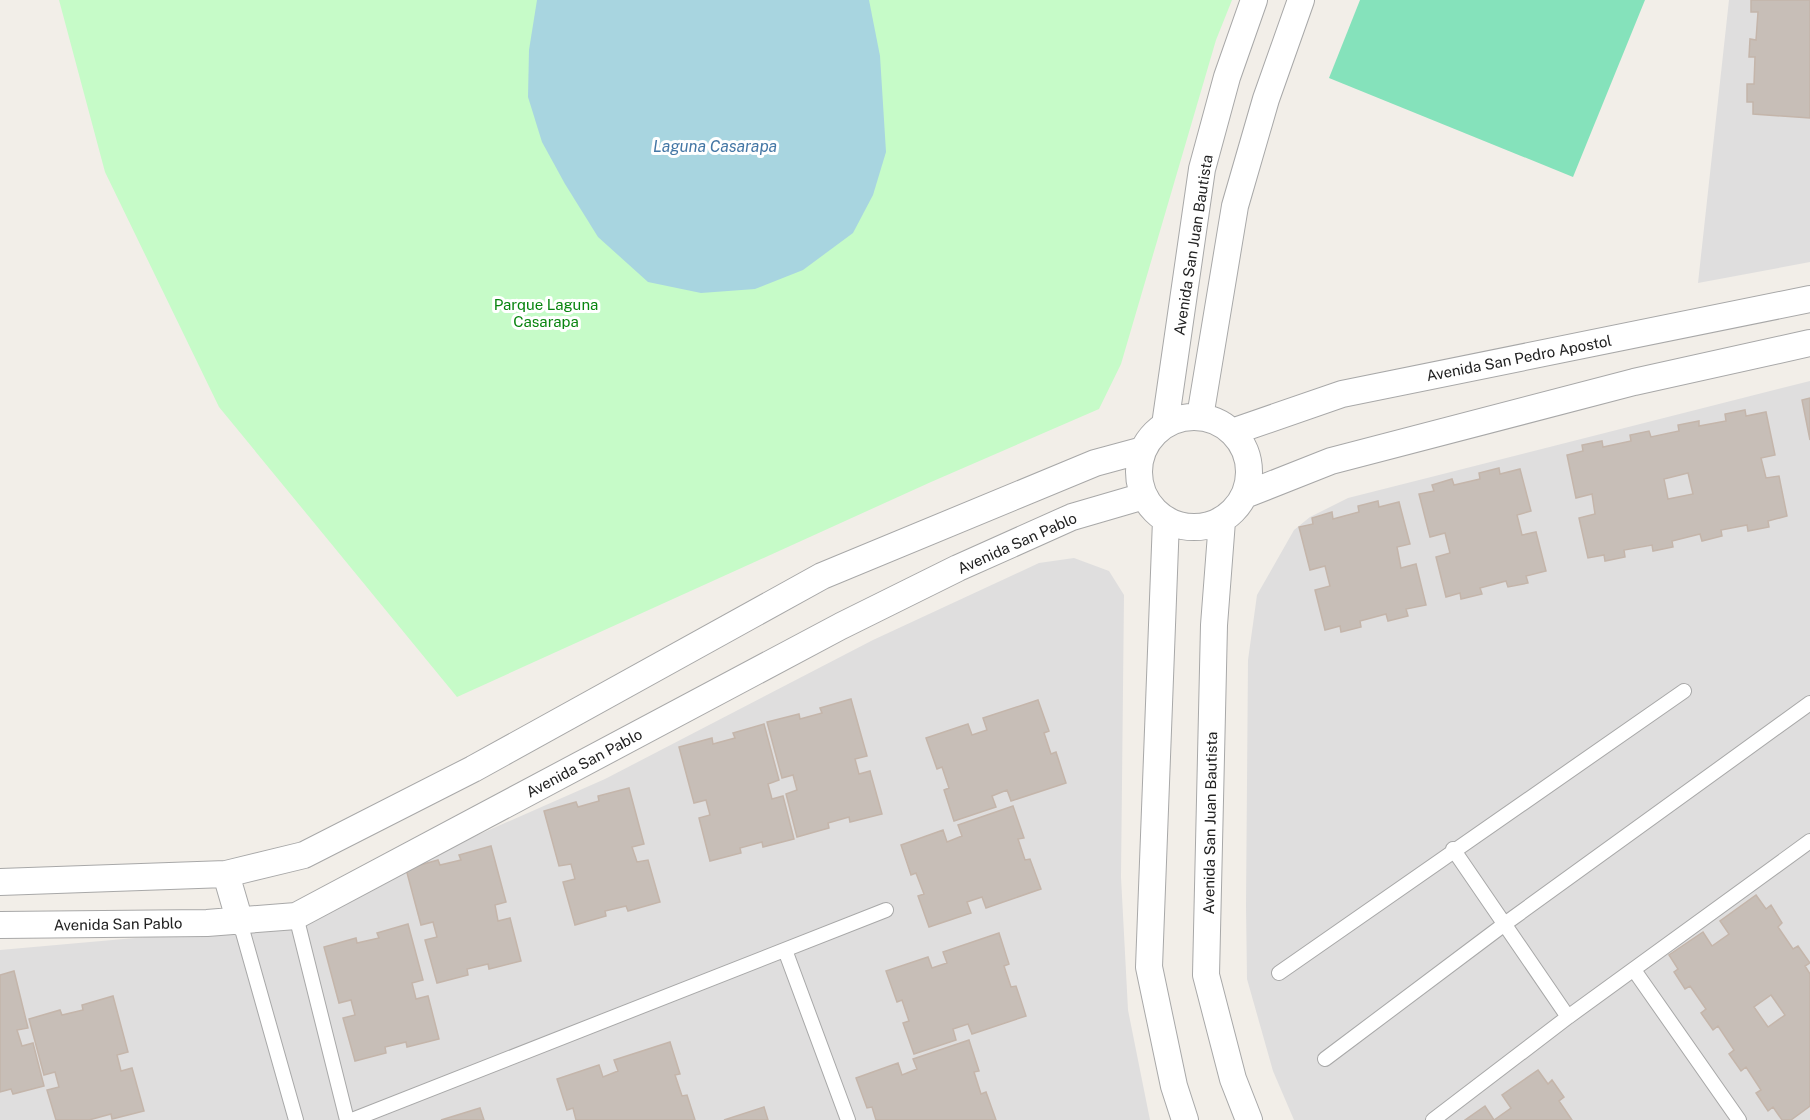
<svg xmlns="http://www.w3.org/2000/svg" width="1810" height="1120" viewBox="0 0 1810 1120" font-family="'Public Sans',sans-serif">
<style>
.residential{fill:#dfdede}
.park{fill:#c6fbc8}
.pitch{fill:#85e2bb}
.water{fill:#a8d5e0}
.building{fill:#c7beb7;stroke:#c4b5aa;stroke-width:1.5;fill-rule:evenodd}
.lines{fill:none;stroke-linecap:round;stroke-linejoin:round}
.service-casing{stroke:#a8a8a8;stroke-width:16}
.minor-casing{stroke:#a8a8a8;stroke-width:28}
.service{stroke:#fff;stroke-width:14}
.minor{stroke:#fff;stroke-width:26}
.labels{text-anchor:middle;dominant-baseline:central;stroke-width:6;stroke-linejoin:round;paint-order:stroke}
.street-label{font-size:15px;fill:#212121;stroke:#fff}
.park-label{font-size:15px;fill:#098510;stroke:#fff}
.water-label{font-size:16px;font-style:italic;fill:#4477a5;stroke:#fff}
</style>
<rect width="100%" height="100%" fill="#f2eee8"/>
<path class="residential" d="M1729,0h81v262l-112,21z
M1810,381v739h-516l-21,-49 -26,-92 -1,-73 2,-246 9,-65 37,-65 16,-13 38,-19z
M1074,558l35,13 15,24 -3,282 7,133 22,110h-1150v-170l314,-28 75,-48 216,-95 268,-139 166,-77z"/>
<path class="park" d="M59,0h1173l-16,40 -95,324 -22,45 -168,73 -474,215 -238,-290 -114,-235z"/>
<path class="pitch" d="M1360,0h285l-72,177 -244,-99z"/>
<path class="water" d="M537,0h332l11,56 6,96 -13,43 -20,38 -50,37 -48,19 -54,4 -53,-11 -50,-45 -33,-53 -23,-42 -14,-45 1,-47z"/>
<path class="building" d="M1751,0h59v118l-57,-4v-12h-6v-18h7l1,-27h-6l1,-18 6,1 2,-28h-7z
M1810,398v42l-8,-40z
M1745,410l1,6 20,-4 9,43 -14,3 5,20 13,-2 8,40 -19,5 1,6 -21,4 -1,-6 -26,5 1,6 -20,5 -2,-7 -28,7 1,6 -20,4 -1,-6 -28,5 1,7 -20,4 -1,-6 -16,3 -9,-40 16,-4 -3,-20 -16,4 -9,-43 16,-4 -1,-6 20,-4 1,6 28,-6 -1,-6 19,-4 2,6 28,-6 -1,-6 21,-4v5l27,-5 -1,-7zM1688,473l5,21 -25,5 -4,-20z
M1499,468l1,6 20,-5 11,42 -14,4 5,20 14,-3 10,39 -20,5 2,7 -20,4 -2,-6 -26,7 2,6 -21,5 -1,-6 -14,4 -10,-40 14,-4 -5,-20 -15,4 -11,-43 15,-3 -2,-6 20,-6 2,6 26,-6 -1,-6z
M1378,501l1,6 20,-5 11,42 -13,3 4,21 15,-4 10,41 -20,4 2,7 -20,5 -2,-7 -26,7 1,6 -20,5 -1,-6 -15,4 -10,-40 15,-4 -5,-20 -15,4 -11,-43 14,-3 -1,-6 20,-6 1,7 26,-7 -1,-6z
M851,699l16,57 -12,3 4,15 11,-3 12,43 -32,8 -1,-5 -21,6 1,5 -32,9 -11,-43 11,-4 -4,-15 -11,3 -15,-56 32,-8 1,5 22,-6 -2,-5z
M1038,700l11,31 -5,2 7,21 5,-2 10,31 -55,18 -4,-11 -15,6 4,11 -42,14 -10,-31 5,-2 -7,-21 -5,2 -11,-31 42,-14 4,11 15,-5 -4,-12z
M764,724l15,56 -11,4 4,15 11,-3 11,43 -31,8 -1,-5 -22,6 1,5 -31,8 -11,-43 11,-3 -4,-15 -12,3 -15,-56 33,-9 1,6 22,-6 -2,-5z
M629,788l15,56 -12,3 5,15 11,-2 12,42 -32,9 -2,-5 -21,5 1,5 -31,9 -12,-43 12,-3 -4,-15 -12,2 -15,-55 32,-9 2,5 21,-6 -1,-5z
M1013,806l11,32 -6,1 7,21 5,-1 11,30 -55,19 -4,-11 -15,5 4,11 -42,14 -11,-31 6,-2 -8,-21 -5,2 -10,-30 42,-15 4,12 15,-6 -4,-11z
M491,846l15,56 -11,3 3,16 12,-3 11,43 -32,8 -1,-5 -21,5 1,6 -31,8 -12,-43 12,-3 -4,-15 -12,3 -15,-56 32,-9 2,5 21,-5 -2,-5z
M1756,895l10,14 5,-4 11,18 -4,4 15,22 5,-3 12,17 -5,3 5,8v132l-19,14h-9l-9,-13 -5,4 -12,-18 5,-3 -15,-23 -5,4 -12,-17 5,-4 -16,-24 -5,4 -12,-17 5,-4 -16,-23 -5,3 -11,-17 4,-3 -9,-14 34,-23 9,14 17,-12 -9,-13zM1771,995l14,20 -17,12 -14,-20z
M408,924l15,56 -11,3 4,16 12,-3 11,43 -32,8 -1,-5 -21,5 1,6 -31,8 -12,-43 12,-3 -4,-15 -12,3 -15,-56 32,-9 1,5 22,-5 -2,-5z
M999,933l10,31 -5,2 7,21 5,-1 10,30 -54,18 -4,-10 -15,5 3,11 -42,14 -11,-31 6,-2 -7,-21 -5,2 -11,-31 42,-14 4,11 15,-5 -4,-11z
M14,971l14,57 -11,2 5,16 11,-3 11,43 -31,8 -2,-5 -11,3v-117z
M113,996l15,56 -11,3 4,16 11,-3 12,43 -32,8 -1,-5 -22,6h-33l-9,-30 12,-3 -4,-15 -11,3 -15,-56 31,-9 2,5 21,-5 -1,-5z
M969,1040l10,31 -5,1 7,22 5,-2 10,28h-120l-4,-13 -5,1 -11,-30 42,-15 4,12 15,-6 -4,-10z
M670,1042l10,32 -5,1 7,21 5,-1 8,25h-119l-3,-12 -6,2 -10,-31 42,-14 4,12 15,-6 -4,-11z
M1538,1070l10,14 4,-4 12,17 -5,4 13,19h-107l20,-14 9,14 17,-12 -9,-13z
M764,1107l4,13h-44z
M480,1108l4,12h-43z"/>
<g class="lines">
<defs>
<path id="service" d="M1453,849l115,168
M296,916l51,204
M240,922l56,198
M785,950l63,170
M1634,970l105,150
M1279,973l405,-282
M1325,1059l181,-136 304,-220
M352,1120l534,-210
M1433,1120l135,-103 242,-176"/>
<path id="minor" d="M1139 472a55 55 0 1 1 110 0a55 55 0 1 1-110 0Z
M1200,417l35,-211 31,-107 35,-99
M1165,425l37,-256 25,-92 27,-77
M1232,432l110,-38 468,-95
M1245,495l86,-34 303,-79 176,-39
M1166,520l-17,447 25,119 11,34
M1222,521l-8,104 -8,350 27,104 16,41
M226,874l14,48
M0,882l226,-8 78,-19 169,-86 349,-193 273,-113 48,-13
M0,925l207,-2 89,-7 545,-290 117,-58 114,-51 72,-21"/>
</defs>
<use href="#service" class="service-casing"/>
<use href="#minor" class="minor-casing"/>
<use href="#service" class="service"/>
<use href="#minor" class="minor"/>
</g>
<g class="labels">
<g class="street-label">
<text transform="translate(1193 245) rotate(-81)">Avenida San Juan Bautista</text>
<text transform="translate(1519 358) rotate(-11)">Avenida San Pedro Apostol</text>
<text transform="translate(1017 543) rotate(-24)">Avenida San Pablo</text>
<text transform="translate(584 763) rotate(-28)">Avenida San Pablo</text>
<text transform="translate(1210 823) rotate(-89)">Avenida San Juan Bautista</text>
<text transform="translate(118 924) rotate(-1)">Avenida San Pablo</text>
</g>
<g class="park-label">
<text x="546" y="304">Parque Laguna<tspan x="546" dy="17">Casarapa</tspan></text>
</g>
<g class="water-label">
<text x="715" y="146">Laguna Casarapa</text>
</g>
</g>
</svg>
